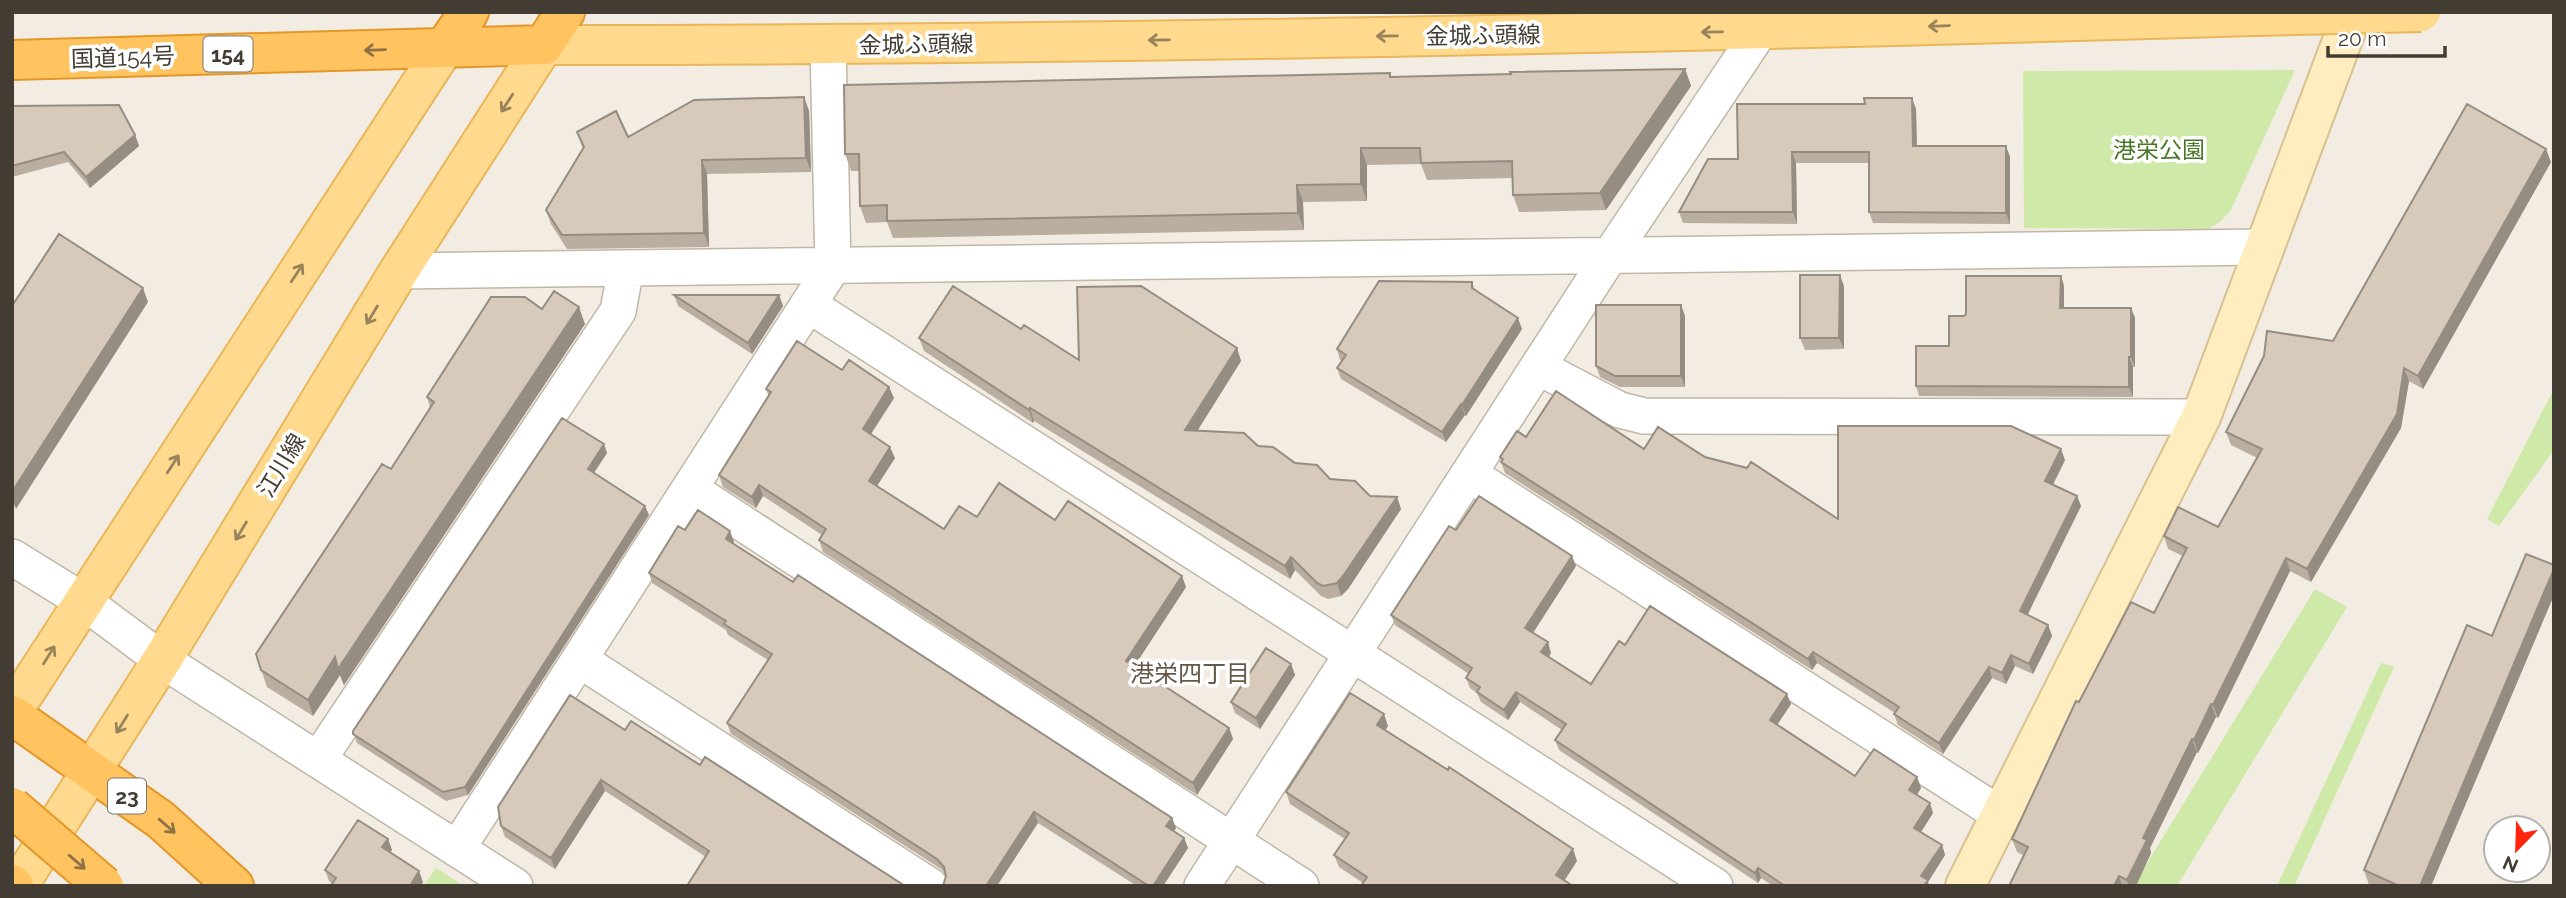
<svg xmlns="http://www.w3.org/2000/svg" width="2566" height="898" viewBox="0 0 2566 898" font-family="Raleway,'Noto Sans JP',sans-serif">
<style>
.green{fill:#cee9a8}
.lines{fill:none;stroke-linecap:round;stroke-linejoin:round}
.street-casing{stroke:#c0b7a7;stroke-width:38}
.secondary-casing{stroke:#d8c191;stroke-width:42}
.primary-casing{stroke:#e9b759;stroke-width:42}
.highway-casing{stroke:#e49729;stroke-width:42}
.street{stroke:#fff;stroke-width:35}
.secondary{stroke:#ffedbf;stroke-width:38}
.primary{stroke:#ffda8e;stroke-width:38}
.highway{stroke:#ffc360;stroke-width:38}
.primary-bridge-casing{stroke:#e9b759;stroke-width:42;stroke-linecap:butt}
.highway-bridge-casing{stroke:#e49729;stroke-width:42;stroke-linecap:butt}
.primary-bridge{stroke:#ffda8e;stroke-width:38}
.highway-bridge{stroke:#ffc360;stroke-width:38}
.wall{fill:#b9aea0}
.shaded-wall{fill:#968d82}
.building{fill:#d7caba;stroke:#968d82;stroke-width:2}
.oneway{stroke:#98835b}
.oneway2{stroke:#8e7244}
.labels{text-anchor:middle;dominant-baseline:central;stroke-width:7;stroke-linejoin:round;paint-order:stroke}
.shield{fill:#fff;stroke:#7b7670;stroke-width:2}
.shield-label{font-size:21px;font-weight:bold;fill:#433c32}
.street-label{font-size:23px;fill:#433c32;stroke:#fff}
.park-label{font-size:23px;fill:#477724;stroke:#fff}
.neighbourhood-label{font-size:24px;fill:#675949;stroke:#fff}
</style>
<rect width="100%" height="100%" fill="#f2ece2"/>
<path class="green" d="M2295,70l-64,140 -10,11 -13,8 -184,-1 -1,-157z
M2554,389v61l-55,76 -12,-7z
M2315,589l32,18 -170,279h-44z
M2381,663l13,4 -100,219h-17z
M436,868l28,18h-40z"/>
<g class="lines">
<defs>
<path id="street" d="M399,271l1864,-24
M809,305l906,581
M1538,367l82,43 24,6 557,1
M1469,474l532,341
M690,489l611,397
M12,557l71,44 79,59 353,226
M580,660l350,226
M318,760l300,-449 8,-43
M457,849l376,-583 -5,-221
M1202,886l407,-629 151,-226"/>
<path id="secondary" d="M1965,886l236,-469 152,-405"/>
<path id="primary" d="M12,712l432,-664
M18,886l144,-226 237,-389 145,-226c569,0 1139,-12 1709,-29"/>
<path id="highway" d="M444,48l25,-36
M12,60l532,-15 21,-33
M12,715l149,105 73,66
M12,884l2,2"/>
</defs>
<use href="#street" class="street-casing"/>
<use href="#secondary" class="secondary-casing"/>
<use href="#primary" class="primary-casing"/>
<use href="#highway" class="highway-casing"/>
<use href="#street" class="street"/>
<use href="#secondary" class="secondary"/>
<use href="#primary" class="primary"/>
<use href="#highway" class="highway"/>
<defs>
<path id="primary-bridge" d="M2253,16l168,-4"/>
<path id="highway-bridge" d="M12,807l92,79"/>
</defs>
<use href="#primary-bridge" class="primary-bridge-casing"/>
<use href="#highway-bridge" class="highway-bridge-casing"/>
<use href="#primary-bridge" class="primary-bridge"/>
<use href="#highway-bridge" class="highway-bridge"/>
</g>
<path class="wall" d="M1685,69l6,17 -85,124 -87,2 -6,-17v-17l-86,2 -6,-16 -54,1v36l-64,1 1,28 -411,8 -6,-16 -21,1 -6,-17v-35h-9l-6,-17 546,-77z
M804,97l5,14 2,61 -104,2 2,73 -142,2 -16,-25 -5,-14 37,-61 -6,-17 51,5z
M12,106l123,29 4,11 -49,42 -22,-26 -56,15z
M1916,109l1,37h89l4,11v67l-137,-1 -4,-11v-49h-73l1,61 -114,-1 -4,-11 59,-53z
M2551,162l-128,227 -14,-8 -8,47 -90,154 -21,-11 -72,147 -2,-1 -18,36 -1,-1 -47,96 1,5 -15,33h-127l14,-31 -6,-3 -5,-13 67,-137 75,-89 29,-57 -15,-7 -4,-13 54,-9 39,-69 -26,-13 -5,-13 38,-76 69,-15z
M2061,276l3,10v22h67l4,10v49h-2v30l-214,-1 -3,-10 33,-40 15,-30z
M1472,282l3,8 47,39 -56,87 -1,-1 -19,27 -105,-63 -4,-11 5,-7 -2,-1 -3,-11z
M1844,286v63l-39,1 -5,-12z
M674,295h105l4,11 -31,48 -74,-48z
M1681,305l4,11v71h-65l-20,-10 -4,-11z
M542,309l43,15 -241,361 -4,-10 -27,41 -46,-29 -11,-33 135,-185 39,-62 -3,-10z
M1021,329l58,31 158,-12 4,13 -43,69 60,16 112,50 27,1 4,12 -53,80 -7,7 -13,3 -7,-3 -26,-26 -5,9 -256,-158 -1,2 -109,-72 -5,-13z
M842,370l52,28 -23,36 24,24 -18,28 67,43 33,-12 78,3 131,67 -52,79 95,62 4,11 -36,56 -374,-243 -4,-12 3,-5 -59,-39 -7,12 -33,-21 -4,-12 50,-78 -3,-8z
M1526,437l118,12 61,8 133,62 227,-59 -12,25 24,11 4,10 -54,109 21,10 4,11 -19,38 -18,-8 -9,18 -14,-6 -49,76 -45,-29 -4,-11 1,-1 -78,-50 -5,7 -307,-197 -4,-11 1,-1 -2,-4z
M604,444l3,9 -13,20 55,42 -181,280 -22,6 -89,-58 -4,-12z
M685,530l49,12 -1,1 60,39 379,236 4,10 -2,3 10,7 4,10 -25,38h-26l-99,-63 -92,52 -5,-6 -210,-135 -4,-11 41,-63 -40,-25 -2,-5 -74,-47 -3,-10z
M1456,530l120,36 -43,67 18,20 -2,4 42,27 34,-39 166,59 -14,21 78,51 62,1 4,11 -4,7 16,18 -12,19 21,13 3,10 -17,27 1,4h-156l-12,-8 -3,5 -199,-133 -4,-10 7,-10 -42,-28 -12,18 -27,-18 -4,-9 -7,-5 -4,-10 3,-4 -74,-49 -4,-10z
M2554,565v30l-123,291h-60l-2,-1 -5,-15 128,-234z
M1291,664l4,11 -35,54 -25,-16 -4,-11z
M1388,726l-3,4 192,131 -214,22 -24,-16 -5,-12 11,-16 -55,-35 -4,-12z
M625,730l75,35 205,121 -199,-29 -101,-66 -50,78 -50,-32 -4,-11z
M388,839l4,11 -2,2 33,30 -2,4h-88v-2l-4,-3 -4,-11z"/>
<path class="shaded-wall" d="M1685,69l6,17 -85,124 -6,-17z
M804,97l5,14 2,61 -5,-14z
M1912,98l4,11 1,48 -4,-11z
M135,135l4,11 -49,42 -4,-11z
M2006,146l4,11v67l-4,-11z
M1361,148l6,17v36l-6,-17z
M2546,149l5,13 -128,227 -5,-13z
M1792,152l4,11 1,61 -4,-12z
M702,160l5,14 2,73 -5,-14z
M1297,185l6,17 1,28 -6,-17z
M1840,275l4,11v63l-5,-11z
M2061,276l3,10v32l-4,-10z
M143,288l5,14 -132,207 -4,-10v-7z
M779,295l4,11 -31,48 -4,-11z
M1681,305l4,11v71l-4,-11z
M579,307l6,17 -241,361 -4,-10 -27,41 -5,-16 27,-43z
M2131,308l4,10v49l-4,-10z
M1518,318l4,11 -56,87 -4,-11z
M1237,348l4,13 -51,81 -5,-12z
M2129,357l4,10v30l-4,-10z
M2404,368l5,13 -8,47 -90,154 -4,-13z
M889,387l5,11 -27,42 -4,-11z
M1461,404l4,11 -19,27 -4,-10z
M1030,408l4,13 -1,2 -4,-13z
M604,444l3,9 -16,24 -3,-8z
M890,447l5,11 -22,34 -4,-11z
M2061,449l4,11 -16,32 -4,-11z
M759,485l4,11 -7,12 -4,-11z
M2077,496l4,10 -57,116 -4,-11z
M1397,497l4,12 -53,80 -7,7 -4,-13z
M645,506l4,9 -181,280 -3,-8z
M730,531l4,11 -5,7 -3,-10z
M1572,556l4,10 -47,73 -4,-11z
M1291,557l4,13 -5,9 -5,-13z
M2286,558l4,13 -72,147 -5,-13z
M2554,569v26l-123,291h-11z
M1182,576l4,11 -56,86 -4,-12z
M2048,625l4,11 -19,38 -4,-10z
M1548,642l3,11 -6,9 -4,-10z
M1813,652l4,11 -5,7 -4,-11z
M2011,655l4,11 -9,18 -4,-11z
M1291,664l4,11 -35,54 -4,-11z
M1989,667l3,11 -49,76 -4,-11z
M1516,692l4,10 -12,18 -4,-10z
M1787,694l4,10 -18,27 -3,-11z
M2211,704l5,13 -18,36 -4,-13z
M1384,714l4,12 -7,11 -4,-12z
M1229,728l4,11 -36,56 -4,-12z
M2192,739l5,13 -47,96 1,5 -15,33h-7l-2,-6 16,-42z
M1917,777l4,11 -8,13 -4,-11z
M601,780l4,11 -50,78 -4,-11z
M1930,803l3,10 -16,25 -3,-10z
M1034,812l4,11 -41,63h-11z
M1172,818l4,10 -6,9 -4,-11z
M1184,838l4,10 -25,38h-10z
M388,839l4,11 -6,8 -4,-11z
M1942,845l3,10 -17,27 1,4h-5l-3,-10z
M1573,849l4,12 -16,25 -5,-11z
M1758,868l3,10 -3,5 -3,-10z
M419,871l4,11 -2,4h-11z
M2119,876l3,10h-8z"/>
<path class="building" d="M1685,69l-85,124 -87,2 -1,-34 -91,2 -1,-15h-59v36l-64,1 1,28 -411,8v-16l-27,1 -1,-52h-14l-1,-69 546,-12v4l121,-3 -1,-2z
M804,97l2,61 -104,2 2,73 -142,2 -16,-25 38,-63 -7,-15 39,-21 12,26 66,-37z
M1864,98h48l1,48h93v67l-137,-1v-60h-77l1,60h-114l29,-53h30l-1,-55h128z
M2467,104l79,45 -128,227 -14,-8 -7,46 -90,155 -21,-11 -73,147 -2,-1 -17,36 -2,-1 -49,99 4,2 -20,40 -8,-4 -5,10h-105l19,-39 -16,-8 64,-138 3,1 52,-100 23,11 33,-65 -23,-12 14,-29 40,20 44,-78 -36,-17 38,-76 3,-25 66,10z
M119,105l16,30 -49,42 -22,-25 -52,14v-60z
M59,234l84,54 -131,204v-186z
M1800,275h40l-1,63h-39z
M1966,276h95l-1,32h71v49h-2v30l-213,-1v-40h33v-30h15l2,-2z
M1379,281l93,1v6l46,30 -56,87 -1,-1 -19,28 -105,-64 9,-13 -9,-6z
M953,286l68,43 3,-4 55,35 -2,-73 64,-1 96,62 -52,82 59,3 14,13 15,1 22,16 22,2 13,14 25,2 15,15 27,1 -54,79 -6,7 -14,3 -6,-3 -26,-26 -6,9 -255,-158 -1,2 -110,-72z
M554,291l25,16 -241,362 -3,-12 -27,43 -47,-30 -5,-16 126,-190 9,5 43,-67 -7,-5 64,-100h34l17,12z
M674,295h105l-31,48z
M1596,305h85v71h-66l-19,-10z
M797,341l45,29 7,-10 40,27 -26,42 27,18 -21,34 75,48 15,-23 18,11 22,-34 56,37 13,-19 114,75 -56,85 103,67 -36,55 -374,-243 7,-11 -67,-44 -7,12 -33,-22 52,-83 -5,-3z
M1556,391l88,58 14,-22 47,30 42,11 4,-6 87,57v-93h173l50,23 -16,32 32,15 -57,115 28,14 -19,39 -18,-9 -9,18 -13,-6 -50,76 -45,-29 5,-7 -86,-55 -5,7 -307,-197 2,-3 -3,-2 17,-26 9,6z
M562,418l42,26 -16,25 57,37 -180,281 -22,5 -90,-58v-3z
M1479,496l93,60 -47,72 23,14 -7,10 50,32 28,-43 6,4 25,-39 137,88 -17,26 85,56 19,-27 43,28 -8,13 21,13 -16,25 28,17 -21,31 7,4 -4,6h-139l-27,-18 -3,5 -200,-133 11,-16 -50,-32 -12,18 -27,-18 3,-5 -14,-9 6,-10 -81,-53 58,-89 7,4z
M698,510l32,21 -4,8 67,43 5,-7 374,243 -6,8 18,12 -31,48h-4l-115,-74 -48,74h-43l3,-10 -2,-9 -7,-8 -210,-136 45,-69 -48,-30 2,-3 -77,-48 29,-47 7,4z
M2526,554l28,11v4l-134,317h-21l-35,-16 103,-245 25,11z
M1266,648l25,16 -35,54 -25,-16z
M1350,693l34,21 -7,11 71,45 1,-3 124,82 -17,26 17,11h-212l6,-9 -33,-22 15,-22 -63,-41z
M570,695l55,35 6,-9 69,44 5,-8 200,129h-218l22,-35 -108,-71 -50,78 -50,-32 -3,-19z
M358,820l30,19 -6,8 37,24 -9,15h-75l-3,-2 4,-6 -11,-8z"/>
<defs><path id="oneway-shaft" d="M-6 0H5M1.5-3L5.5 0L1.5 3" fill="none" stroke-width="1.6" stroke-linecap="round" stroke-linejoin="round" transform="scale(1.75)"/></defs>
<g class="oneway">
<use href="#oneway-shaft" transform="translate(1939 26) rotate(178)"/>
<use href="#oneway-shaft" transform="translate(1712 32) rotate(179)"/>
<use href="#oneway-shaft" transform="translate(1387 36) rotate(179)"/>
<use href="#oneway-shaft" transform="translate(1159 40) rotate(179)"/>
<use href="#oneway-shaft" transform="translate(507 103) rotate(123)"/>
<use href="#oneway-shaft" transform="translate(297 273) rotate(-57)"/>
<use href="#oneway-shaft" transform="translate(372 315) rotate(121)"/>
<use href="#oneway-shaft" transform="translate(173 464) rotate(-57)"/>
<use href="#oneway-shaft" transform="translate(241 531) rotate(121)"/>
<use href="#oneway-shaft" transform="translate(49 655) rotate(-58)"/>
<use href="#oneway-shaft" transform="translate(122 724) rotate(122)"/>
</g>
<g class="oneway2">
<use href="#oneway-shaft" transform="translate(375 50) rotate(178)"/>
<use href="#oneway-shaft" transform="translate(167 826) rotate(41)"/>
<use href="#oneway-shaft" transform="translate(77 862) rotate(41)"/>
</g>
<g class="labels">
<g class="shield">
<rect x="203.5" y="36.5" width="49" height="35" rx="5"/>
<rect x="108" y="778.5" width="38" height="35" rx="5"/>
</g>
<g class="shield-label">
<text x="228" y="54">154</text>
<text x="127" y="796">23</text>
</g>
<g class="street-label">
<text transform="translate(1483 35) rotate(-1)">金城ふ頭線</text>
<text transform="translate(916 44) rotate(-1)">金城ふ頭線</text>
<text transform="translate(123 57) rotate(-2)">国道154号</text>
<text transform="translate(281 465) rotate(-59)">江川線</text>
</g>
<g class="park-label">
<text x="2159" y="149">港栄公園</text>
</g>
<g class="neighbourhood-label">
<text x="1190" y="673">港栄四丁目</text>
</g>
</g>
<rect width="2566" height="898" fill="none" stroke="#433c32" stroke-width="28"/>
<g transform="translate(2517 849) rotate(203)"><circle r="33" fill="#ffffff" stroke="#b4b1ad" stroke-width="2"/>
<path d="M0-5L12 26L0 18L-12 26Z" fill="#ff260c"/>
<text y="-10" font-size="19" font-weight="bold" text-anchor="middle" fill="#433c32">N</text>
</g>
<path d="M2328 46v10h117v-10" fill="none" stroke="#433c32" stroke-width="3.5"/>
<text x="2338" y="46" font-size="21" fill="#433c32" stroke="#ffffff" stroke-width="5" paint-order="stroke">20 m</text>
</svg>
